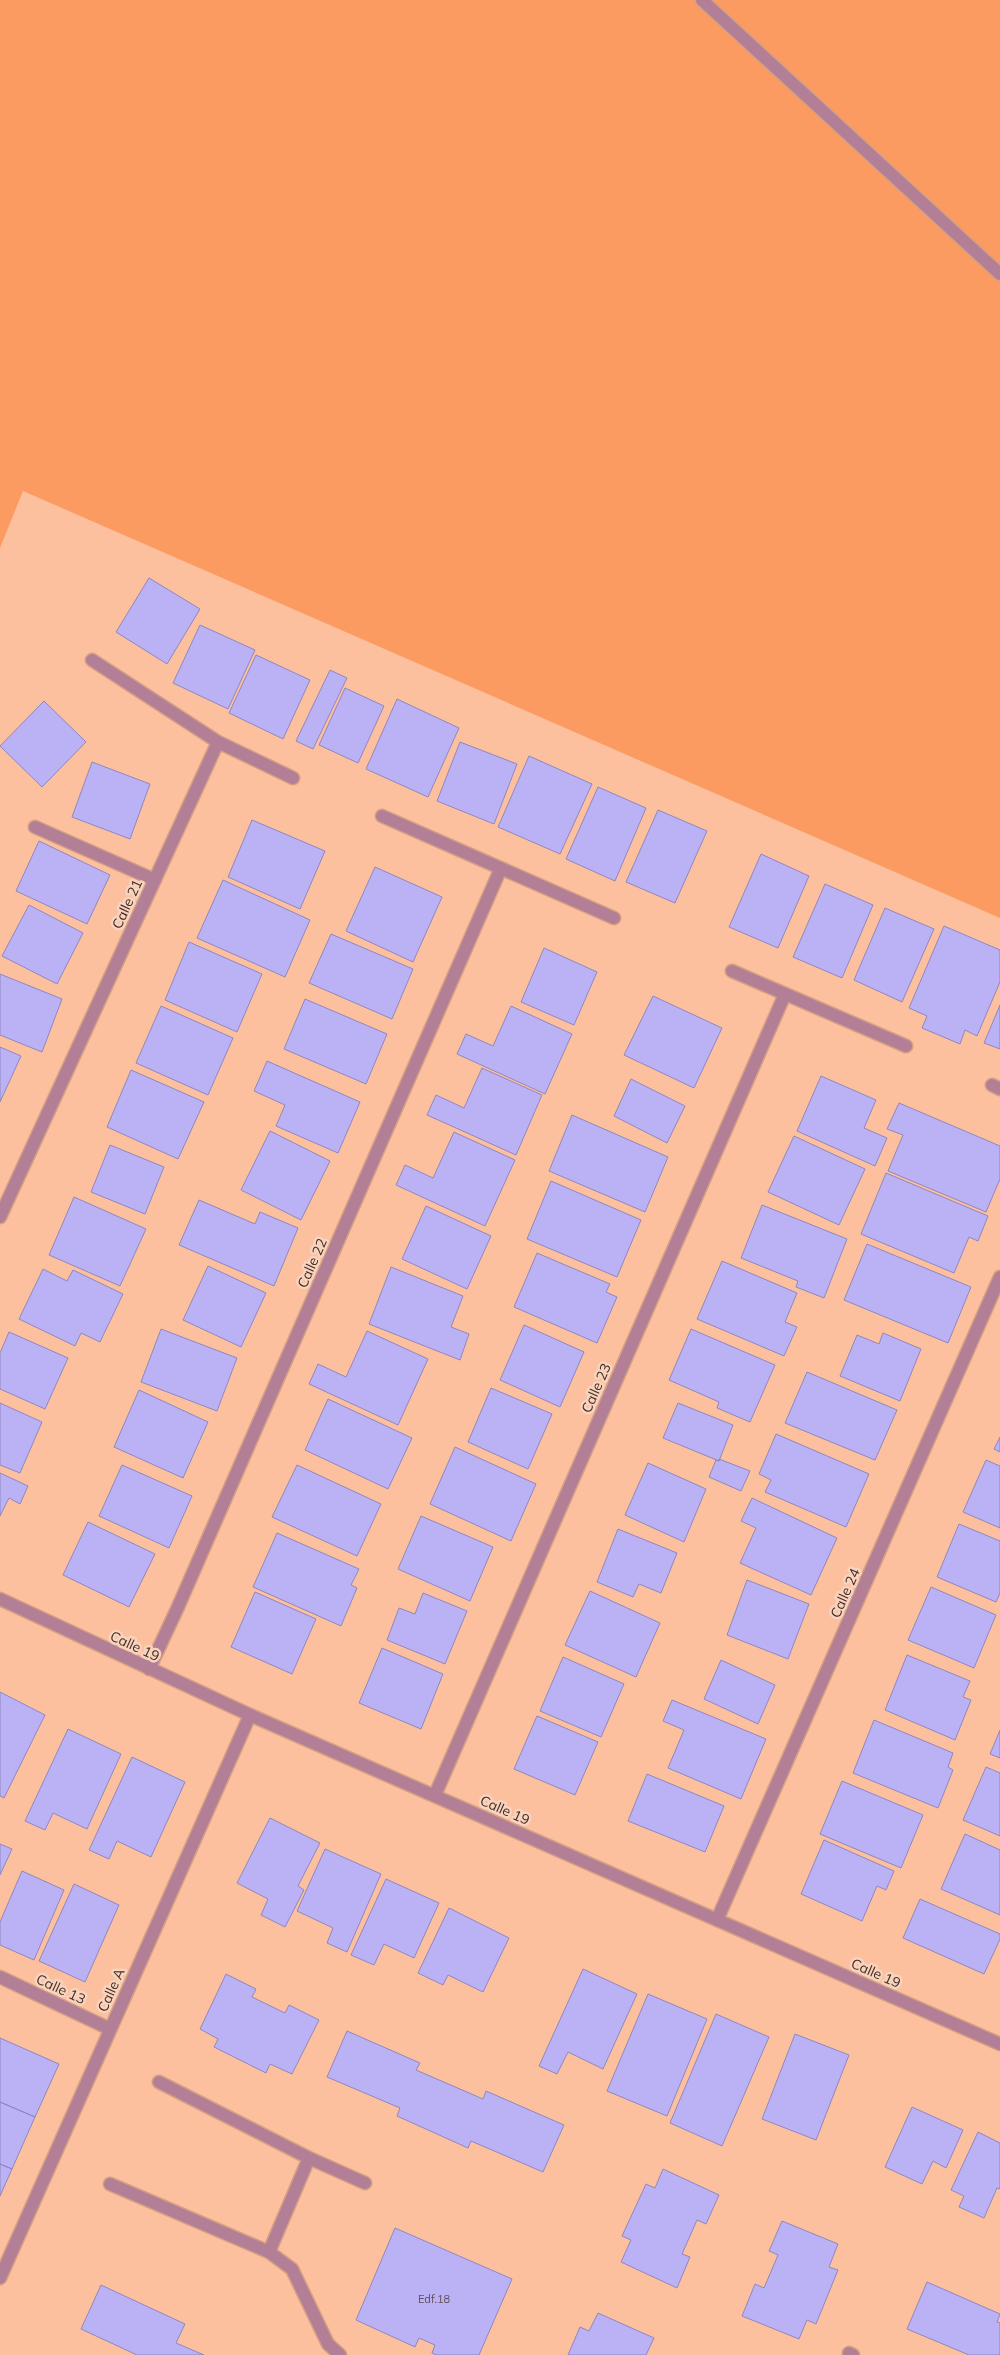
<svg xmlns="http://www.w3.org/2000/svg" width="1000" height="2355" viewBox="0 0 1000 2355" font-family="Mulish,sans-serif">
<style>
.green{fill:#fc9b61}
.building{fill:#bbb1f5;stroke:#8f87bf}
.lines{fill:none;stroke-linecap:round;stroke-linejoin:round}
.lane-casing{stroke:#d4a083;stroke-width:15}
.street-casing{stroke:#d4a083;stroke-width:15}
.lane{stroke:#b37f97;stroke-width:12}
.street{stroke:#b37f97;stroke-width:12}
.labels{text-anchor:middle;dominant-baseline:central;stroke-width:5;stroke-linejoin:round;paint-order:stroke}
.number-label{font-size:11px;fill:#624f55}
.street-label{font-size:14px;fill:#452e20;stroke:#f8d3bf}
</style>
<rect width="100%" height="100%" fill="#fcc09f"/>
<path class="green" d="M0,0h1000v918l-977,-427 -23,57z"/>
<path class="building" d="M149,578l51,31 -33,55 -51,-32z
M200,625l55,25 -27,59 -55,-26z
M256,655l54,25 -27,59 -54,-26z
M330,670l17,8 -34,71 -17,-8z
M345,688l39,18 -26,57 -39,-18z
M397,699l62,29 -31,69 -62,-28z
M44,701l42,41 -44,45 -42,-41z
M460,742l57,22 -23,60 -57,-23z
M529,756l63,28 -32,70 -62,-27z
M92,762l58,22 -20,55 -58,-22z
M598,787l48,21 -31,73 -49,-22z
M658,810l49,21 -32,72 -49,-21z
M252,820l73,31 -25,58 -72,-32z
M39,841l71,34 -23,49 -71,-33z
M761,854l48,22 -31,72 -49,-21z
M375,867l67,30 -29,65 -67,-31z
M223,880l87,40 -25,57 -88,-39z
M825,884l48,21 -31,73 -49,-21z
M29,905l54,28 -26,51 -55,-28z
M885,908l49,21 -32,73 -48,-22z
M944,926l56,24v32l-23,54 -12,-6 -5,14 -38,-16 5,-12 -18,-8z
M331,934l82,35 -21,50 -83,-36z
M189,942l73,32 -25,58 -72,-32z
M544,948l53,24 -23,53 -53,-23z
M0,974l62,25 -20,53 -42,-17z
M653,996l69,32 -28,60 -70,-33z
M305,999l82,35 -21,50 -82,-35z
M1000,1005v44l-16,-6z
M161,1006l72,32 -25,57 -72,-32z
M511,1006l61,28 -27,60 -88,-40 9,-20 27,12z
M0,1047l21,9 -21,46z
M267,1061l93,41 -22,51 -62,-27 9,-21 -31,-14z
M482,1068l60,27 -26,60 -89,-40 9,-20 28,13z
M131,1070l73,32 -26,57 -71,-32z
M821,1076l55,24 -12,28 23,10 -12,28 -78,-35z
M631,1079l54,27 -18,37 -53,-27z
M899,1103l101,43v33l-14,33 -98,-41 15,-36 -16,-6z
M572,1115l96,42 -23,55 -96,-41z
M270,1131l60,30 -29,59 -60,-30z
M454,1132l61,28 -30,66 -89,-41 9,-20 28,13z
M794,1136l71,33 -26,56 -71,-33z
M110,1145l54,22 -19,47 -54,-22z
M886,1173l102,43 -10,25 -9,-4 -15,36 -93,-39z
M551,1181l90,39 -24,57 -90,-38z
M74,1197l72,32 -26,57 -71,-31z
M199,1200l56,24 5,-12 38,16 -24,58 -95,-41z
M762,1205l85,34 -23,59 -28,-11 2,-6 -57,-23z
M426,1206l65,30 -24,53 -65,-30z
M867,1244l104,43 -23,56 -104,-43z
M537,1253l73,31 -4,8 11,5 -20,46 -83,-36z
M722,1261l75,32 -12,29 12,5 -13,29 -87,-37z
M208,1266l58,27 -25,54 -58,-27z
M391,1267l72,29 -12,31 18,7 -9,26 -91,-36z
M43,1269l24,12 6,-11 50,24 -23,48 -19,-9 -6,13 -56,-27z
M524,1325l60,27 -24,55 -60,-27z
M161,1329l76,29 -20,53 -76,-29z
M691,1329l84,36 -25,57 -33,-14 2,-6 -50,-22z
M367,1331l61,28 -30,66 -89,-41 9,-20 28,13z
M9,1332l59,26 -23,51 -45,-20v-36z
M883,1333l38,16 -21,52 -60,-25 17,-41 22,9z
M807,1372l90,38 -22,50 -90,-37z
M491,1388l61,26 -24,55 -60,-27z
M139,1390l69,32 -25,56 -69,-31z
M328,1399l84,39 -24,51 -83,-39z
M0,1403l42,19 -22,51 -20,-8z
M678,1403l55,22 -14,36 -56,-23z
M776,1434l93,40 -23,53 -81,-35 6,-12 -12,-6z
M1000,1437v15l-6,-3z
M455,1447l81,37 -25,57 -81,-37z
M719,1459l31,12 -9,20 -32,-14 7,-17 3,1z
M986,1460l14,6v62l-37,-16z
M648,1463l58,26 -22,53 -59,-27z
M122,1465l70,31 -23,52 -70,-32z
M297,1465l84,39 -24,52 -85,-39z
M0,1473l28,13 -8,18 -11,-6 -9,18z
M752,1498l85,40 -26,57 -71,-32 16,-35 -15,-7z
M421,1516l72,31 -23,54 -72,-32z
M88,1522l67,32 -26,53 -66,-32z
M959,1524l41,17v52l-4,9 -59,-25z
M618,1529l59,24 -16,40 -22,-9 -6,13 -36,-15z
M277,1533l82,36 -8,16 6,3 -16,38 -88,-39z
M747,1580l62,24 -21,55 -61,-24z
M931,1587l65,28 -22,53 -66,-28z
M590,1591l70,32 -24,54 -71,-32z
M255,1592l61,27 -24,55 -61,-27z
M423,1593l44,18 -22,53 -58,-24 12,-32 16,6z
M382,1648l61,26 -22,55 -62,-26z
M907,1655l63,26 -7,16 8,3 -16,40 -70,-30z
M563,1657l61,27 -23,53 -61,-26z
M721,1660l54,25 -17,39 -54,-25z
M0,1692l45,23 -41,83 -4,-2z
M672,1700l94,39 -25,60 -73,-31 16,-38 -21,-9z
M537,1716l61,26 -23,53 -61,-26z
M874,1720l79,33 -5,14 5,3 -15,38 -85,-35z
M68,1729l53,25 -34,75 -34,-16 -8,17 -20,-9z
M1000,1730v28l-10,-4z
M132,1757l53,25 -34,75 -34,-16 -8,18 -20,-9z
M986,1767l14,6v63l-37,-16z
M647,1774l77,32 -19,46 -77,-31z
M842,1781l81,34 -22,53 -81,-34z
M270,1818l50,25 -22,43 6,4 -19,37 -24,-12 7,-16 -31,-16z
M965,1834l35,16v65l-59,-26z
M824,1840l70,31 -8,19 -9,-4 -15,35 -61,-27z
M0,1844l12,5 -12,26z
M325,1849l56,25 -34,78 -20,-9 6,-15 -36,-17z
M22,1871l42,19 -30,70 -34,-15v-23z
M386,1879l53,24 -25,55 -30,-14 -10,21 -23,-10z
M74,1884l45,21 -34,77 -46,-21z
M920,1899l80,35v5l-16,35 -81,-36z
M449,1908l60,30 -26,54 -35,-17 -5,10 -25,-12z
M583,1969l54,25 -34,75 -35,-17 -11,22 -18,-8z
M226,1974l30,15 -4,8 33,16 4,-8 30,15 -27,54 -22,-10 -4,9 -52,-26 4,-8 -18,-10z
M648,1994l59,25 -40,97 -60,-25z
M716,2014l53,23 -47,109 -52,-23z
M347,2031l73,32 -4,7 67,29 3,-8 78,34 -21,47 -72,-31 -3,7 -71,-32 3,-8 -73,-31z
M795,2034l54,21 -33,85 -54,-21z
M0,2038l59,26 -24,53 -35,-15z
M0,2102l35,15 -23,52 -12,-5z
M912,2107l51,23 -17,38 -13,-7 -11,23 -37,-17z
M978,2132l22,11v46l-3,-1 -13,30 -25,-11 5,-11 -13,-6z
M0,2164l12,5 -12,27z
M663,2169l56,26 -13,29 -9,-4 -15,34 8,3 -13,31 -56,-26 10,-22 -9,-4 24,-52 9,4z
M782,2221l56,23 -9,23 9,3 -22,54 -9,-4 -8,19 -57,-23 13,-32 9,4 14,-33 -9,-4z
M395,2228l117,51 -33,76h-43l-4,-2 3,-8 -16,-7 -4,9 -59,-27z
M927,2282l73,32 -3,8 3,1v32h-31l-62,-26z
M101,2285l84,39 -9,19 28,12h-67l-56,-26z
M598,2313l56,25 -8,17h-78l12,-28 9,4z"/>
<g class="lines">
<defs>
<path id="lane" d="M702,0l298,274
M159,2082l150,76 56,25
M110,2184l159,68 23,17 36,75 12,11
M269,2252l40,-94
M849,2353l4,2"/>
<path id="street" d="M92,660l126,82 75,36
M382,816l232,102
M35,827l120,53
M732,971l174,75
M992,1085l8,4
M0,1217l218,-475
M0,1599l250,116 750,329
M149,1669l29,-62 323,-739
M435,1795l350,-801
M717,1920l283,-643
M0,1977l110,52
M0,2278l250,-563"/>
</defs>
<use href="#lane" class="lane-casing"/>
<use href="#street" class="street-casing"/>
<use href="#lane" class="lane"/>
<use href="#street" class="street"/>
</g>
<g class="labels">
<g class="number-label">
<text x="434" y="2299">Edf.18</text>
</g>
<g class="street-label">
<text transform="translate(127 904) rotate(-65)">Calle 21</text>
<text transform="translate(312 1263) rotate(-66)">Calle 22</text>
<text transform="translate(596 1388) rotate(-66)">Calle 23</text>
<text transform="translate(845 1593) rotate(-66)">Calle 24</text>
<text transform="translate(135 1646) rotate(25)">Calle 19</text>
<text transform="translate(505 1810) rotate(24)">Calle 19</text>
<text transform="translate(876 1973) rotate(24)">Calle 19</text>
<text transform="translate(61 1989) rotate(25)">Calle 13</text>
<text transform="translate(111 1990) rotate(-66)">Calle A</text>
</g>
</g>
</svg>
